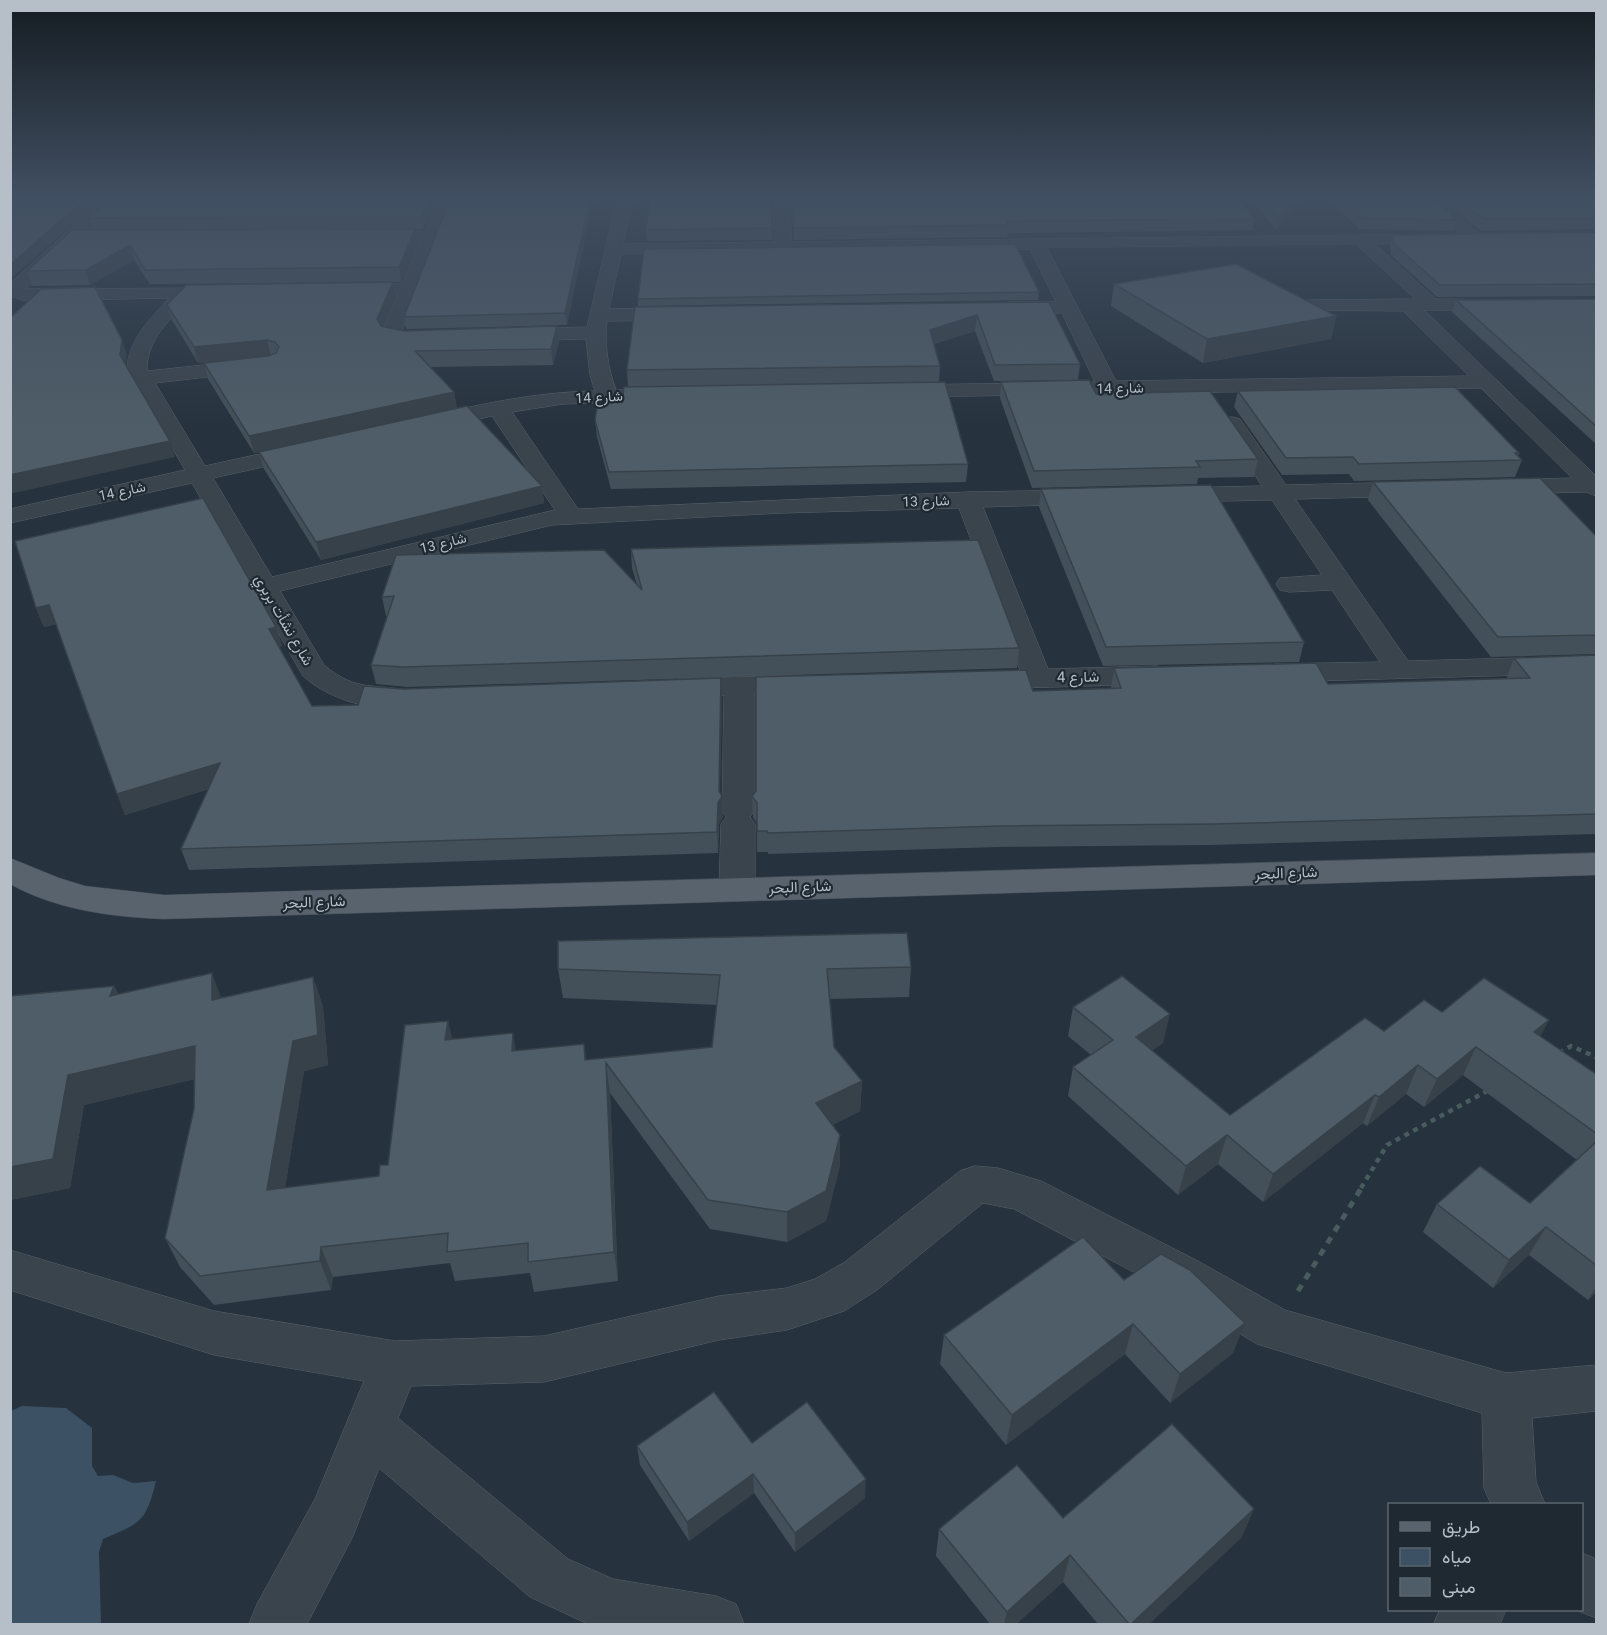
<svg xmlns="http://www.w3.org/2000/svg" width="1607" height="1635" viewBox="0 0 1607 1635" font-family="Roboto,Vazirmatn,sans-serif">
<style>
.water{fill:#3d5165}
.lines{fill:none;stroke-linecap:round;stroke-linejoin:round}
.minor-casing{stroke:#58626b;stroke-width:1}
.major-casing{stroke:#434d56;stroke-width:1}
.path-far1{stroke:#485c5d;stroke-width:4.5;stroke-dasharray:5 5;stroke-linecap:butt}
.path{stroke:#485c5d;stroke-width:5;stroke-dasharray:7 7;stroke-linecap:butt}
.minor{fill:#3a444d;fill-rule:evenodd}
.major{fill:#58636d;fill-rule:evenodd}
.wall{fill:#445059}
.shaded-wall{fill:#374149}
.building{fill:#4f5d68;stroke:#374149;stroke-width:1.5}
.labels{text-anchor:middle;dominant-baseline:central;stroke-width:4.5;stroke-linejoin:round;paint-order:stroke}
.far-street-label{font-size:14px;fill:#b6bfc8;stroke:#1f2932}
.street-label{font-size:15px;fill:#b6bfc8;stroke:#1f2932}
</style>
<rect width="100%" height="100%" fill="#26323d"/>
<path class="water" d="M22,1406l44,2 26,20v38l6,10 15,-1 20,8 23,-2c-10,41 -15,42 -53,58l-4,13 2,72h-90v-213z"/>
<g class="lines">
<defs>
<path id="minor" d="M104,199h18l-96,90 177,-1 3,4 -3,4 -14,2c-18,21 -42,41 -42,71l1,2 102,-11 7,2 3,4 -3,4 -7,2 -95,11 50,83 100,-22 8,2 3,5 -3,5 -100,22 59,99 283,-67 -63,-94 -61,14 -8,-2 -3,-5 3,-5c56,-14 114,-26 172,-27l-5,-16 -4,-36 -72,2 -7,-2 -3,-4 3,-4 7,-2 73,-2 30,-128h16l-10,45 152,-2 -3,-43h16l4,43 650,-8 2,4 -2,4 -6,1 -61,1 61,55 70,1 2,4 -2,4 -7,2h-75l172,166v20l-10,-4 -84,2 -8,-2 -4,-5 4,-5 8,-2 70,-2 -91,-90 -578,9 -7,-2 -4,-4 4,-4 7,-2 192,-3 -33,-69 -54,1 -7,-2 -2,-4 2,-4 7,-2h48l-26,-53 -409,5 -12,55 71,-1 7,2 2,4 -2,4 -7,2 -73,1c-3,23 1,47 9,69l52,-1 7,2 4,4 -4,4 -7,2 -105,3 -51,8 66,97 390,-17 117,-2 8,2 4,5 -4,5 -8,2 -102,3 65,162 109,-3 10,3 5,6 -5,6 -10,3 -173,5 -10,-3 -5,-6 5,-6 46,-4 -61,-162 -177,5 -230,12 -272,66 44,74c34,29 53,17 90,27l5,6 -5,6c-37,10 -83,-3 -111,-28l-111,-193 -182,40v-14l175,-39 -58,-101c1,-29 24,-51 42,-71l-143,3 -16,-5 1,-13zM1356,244l59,55 -107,1 -7,2 -2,4 2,4 102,1 66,65 -353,5 -69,-133z
M438,199h16l-52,132 34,2 3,4 -3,4c-15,4 -44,6 -55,-8l17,-38h-47l-6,-1 -3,-4 3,-4 6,-1 51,-1 18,-43 -49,1 -8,-5 8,-5 54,-1z
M1420,199h18l45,38 -2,4h-12z
M1232,417l8,2 46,66 129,-3 8,2 4,5 -4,5 -8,2 -120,3 113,162 188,-5v17l-321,9 -10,-3 -4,-6 4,-6 10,-3 105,-2 -48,-72 -43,2 -9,-2 -4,-6 4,-6 42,-3 -50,-75 -100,2 -8,-2 -4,-5 4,-5 8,-2 90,-2 -41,-62 3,-5z
M800,675l10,3 5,6 -5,6 -10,3 -46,1v117l-4,6 5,7v65l-6,8 -12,4 -12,-4 -6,-8 2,-65 5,-7 -4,-6 2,-116 -46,2 -10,-3 -5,-6 5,-6 10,-3z
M975,1166l23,2 43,13 155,79 89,50 221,63 90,-8v46l-64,7 4,64 9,22h-54l-7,-16 -2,-75 -225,-69 -93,-56 -150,-79 -31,-6 -106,87 -33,21 -57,19 -68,10 -175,42 -133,4 -13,32 170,141 45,20 103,17 20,8 8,20h-156l-58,-27 -151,-129 -26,68 -46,88h-58l8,-20 58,-105 49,-118 -150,-26 -204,-65v-40l204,61 181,30 149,-5 175,-40 68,-8 28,-9 30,-17 115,-91z
M1582,1553l14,6v59l-20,-8h6z
M1440,1610h66l-6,14h-66z"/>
<path id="major" d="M1596,853v22l-1432,44c-52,-2 -107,-9 -154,-35v-26l49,20 26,8 79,9z"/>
</defs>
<use href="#minor" class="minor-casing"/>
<use href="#major" class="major-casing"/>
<path class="path-far1" d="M1559,1053l12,-7 25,11
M1361,1188l26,-43 102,-55"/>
<path class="path" d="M1298,1291l64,-104"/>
<use href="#minor" class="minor"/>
<use href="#major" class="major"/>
</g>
<path class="wall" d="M109,199h327l-13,30 -330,1 -4,-12z
M450,199h143l-26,126 -161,4 -2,-12z
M790,199h449l16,20 -2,11 -245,3 -1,4 -213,3z
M1250,199h55l-29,30z
M1327,199h107l23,21 -3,11 -94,-2z
M1441,199h155v30l-115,2z
M772,228l1,12 -126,1 -1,-11z
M72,230l346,13 -17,39 -251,2 -16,-24 -44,25 -58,1 -5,-15z
M1596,232v64l-159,1 -46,-42 -1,-9 3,-11z
M393,282l3,15 -13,29 21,5 153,-5 2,16 -6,23 -123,2 24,25 3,17 85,77 2,17 -223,57 -57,-91 -5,-17 -5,1 -46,-74 -4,-16 64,-7 -70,7 -26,-43 -5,-15z
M1114,284l222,32 -5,23 -128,24 -92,-57z
M1039,292l-1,8 -400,6v-7z
M1596,299v145l-144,-132 4,-12z
M1049,302l31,62 -2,16 -84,1 -19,-50 -41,13 6,22 -1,16 -311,5 -1,-17z
M1001,382l95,12 162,65 -4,18 -56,1 -1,6 -165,4 -32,-90z
M1238,391l281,62 -1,3 4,4 -7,17 -161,4 -5,-7 -67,1 -48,-68z
M595,420l373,44 -2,18 -355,7 -14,-52z
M1373,482l223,54v118l-105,3 -123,-157z
M1041,489l263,153 -5,20 -196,4 -64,-159z
M631,549l388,99 -2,20 -609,19 -32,-3 -5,-19 17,-49h-2l-4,-19 255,-12 -5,-17z
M36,608l240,19 6,19 -3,1 33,59 46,-1 46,-16 318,8 -2,96 2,3 1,21 -4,7 -1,29 -529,17 -8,-21 28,-60 -84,26 -69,-191 -12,3z
M1596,655v179l-386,11 -212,2 -230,7v-2h-11v-29l-4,-6 -1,-21 281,-105 78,-2 3,-21 214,16 180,-5 -1,-2 7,-19z
M911,967l-2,30 -79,2 4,48 28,34 -2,30 -28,14 8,40 -14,56 -39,21 -77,-13 -100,-136 8,188 -84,11 -4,-19 -75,8 -5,-18 -117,14 -2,13 -117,15 -34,-38 -15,-29 29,-129 1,-30 -111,26 -14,83 -60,12 104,-214 4,8 103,4 92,-21 10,30 5,58 -24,6 -19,117 94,-12 9,-11 60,-144 4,18 64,12 68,-7 2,16 126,-13 5,-42 -154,-7 -5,-29z
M1073,1007l90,36 -11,7 78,65 154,-84 58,-19 107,8 -9,16 56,38v218l-8,8 -59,-45 -36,33 -70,-56 14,-28 93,-1 47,-43 -114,-85 -39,32 -18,-13 -39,32 -4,-3 -100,79 -45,-38 -40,31 -110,-99 5,-29 18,-12 -23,-19z
M1124,1280l109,73 -63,50 -45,-49 -119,91 -66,-81 4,-29z
M752,1443l113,55 -70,54 -41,-59 -65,48 -49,-76 -3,-19z
M1063,1518l179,19 -93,87h-51l-35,-42 -47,42h-26l-54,-68 3,-27z"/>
<path class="shaded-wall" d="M85,199h16l-91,81v-15z
M429,199h7l-13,30 -1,-12z
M590,199h3l-26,126 -2,-12z
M1296,199h9l-29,30 2,-11z
M415,229l3,14 -17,39 -2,-15z
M130,245l4,15 -44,25 -4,-15z
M393,282l3,15 -16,37 -3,-15z
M977,315l-2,16 -46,14 1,-15z
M1336,316l-5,23 -128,24 4,-24z
M557,326l2,16 -6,23 -2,-16z
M122,340l5,15 -2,15 -5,-15z
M267,340l4,16 -73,7 -4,-16z
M454,392l3,17 -203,44 -5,-17z
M170,441l5,16 -165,37v-19z
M542,486l2,17 -223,57 -5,-18z
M49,605l7,19 -12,3 -8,-19z
M276,627l6,19 -8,3 -5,-20z
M721,678l1,19 -2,103 2,-4 1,21 -4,7 -1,29 -1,-21 2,-41z
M220,763l7,20 -102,32 -8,-21z
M212,973l11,30 -11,-3z
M313,977l10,30 5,58 -24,6 -24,149 -13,-30 26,-149z
M114,986l13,29 -17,-19z
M1170,1014l-7,29 -33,23 6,-29z
M1549,1020l-15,29v-17z
M448,1021l7,30 -10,-11z
M513,1033l5,30 -6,-12z
M195,1046l12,30 -123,29 -14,83 -60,12v-33l58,-92z
M1476,1047l-13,28 -39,32 13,-28z
M606,1063l4,30 8,188 -4,-29z
M1418,1065l-12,29 -39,32 12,-29z
M862,1081l-2,30 -44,22v-30z
M1375,1095l-12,28 -100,79 10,-28z
M840,1135v30l-14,56 -39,21v-30z
M1227,1135l-9,29 -40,31 8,-29z
M1546,1227l-17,28 -36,33 16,-28z
M321,1247l12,30 -2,13 -11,-29z
M1596,1287v5l-8,8z
M1245,1323l-12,30 -63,50 10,-29z
M1133,1324l-8,30 -119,91 6,-30z
M753,1474l1,19 -65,48 -2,-19z
M866,1479l-1,19 -70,54v-19z
M1254,1509l-12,28 -93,87h-18z
M1070,1555l-7,27 -47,42h-12l3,-12z"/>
<path class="building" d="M10,199h75l-75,66z
M109,199h320l-7,18 -333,1z
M450,199h140l-25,114 -161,4z
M650,199h120l2,29 -126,2z
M791,199h448l16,20 -249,2 2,4 -214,3z
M1262,199h34l-18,19z
M1341,199h93l23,21 -94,-2z
M1458,199h138v19l-112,1z
M415,229l-16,38 -254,3 -15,-25 -44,25 -59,1 45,-41z
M1596,232v52l-156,1 -46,-41 -1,-9z
M1015,244l24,48 -401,7 6,-50z
M1236,264l100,52 -129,23 -93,-55z
M393,282l-16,37 4,7 23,5 153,-5 -6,23 -136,2 39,41 -205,44 -45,-73 64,-7 8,-3 3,-6 -4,-5 -8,-2 -73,7 -27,-42 19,-20z
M95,287l27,53 -2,15 50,86 -160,34v-157l31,-29z
M1596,299v127l-140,-126z
M1049,302l31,62 -85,1 -18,-50 -47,15 10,36 -313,4 8,-63z
M1089,380l7,14 114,-3 48,68 -62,2 4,6 -166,4 -33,-89z
M945,382l23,82 -359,8 -14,-52 3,-18h24l2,-15z
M1455,387l64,66h-4l7,7 -163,4 -6,-7 -67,1 -48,-67z
M467,406l75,80 -226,56 -57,-90z
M1540,478l56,58v99l-98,2 -125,-155z
M1211,485l93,157 -198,5 -65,-158z
M203,498l73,129 -7,2 43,77 46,-1 6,-19 40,3 317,-11 -2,113 3,5 -4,7 -1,29 -536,17 39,-86 -103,31 -68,-189 -13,3 -21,-67z
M978,540l41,108 -615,19 -33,-2 23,-69 -12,1 14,-42 208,-5 38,40 -11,-41z
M1596,655v159l-381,10 -215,2 -232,7 -1,-2h-10v-28l-5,-7 4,-5v-114l270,-7 7,21 88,-3 -7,-20 202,-5 12,21 202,-6 -16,-20z
M907,933l4,34 -84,2 7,78 28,34 -46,22 24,32 -14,56 -39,21 -79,-12 -102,-137 8,189 -86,10v-19l-81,9 1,-19 -127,14 -1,14 -120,15 -35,-38 29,-129 1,-63 -127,29 -15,84 -43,8v-171l104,-10 -4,10 102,-23v27l101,-23 5,58 -25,6 -26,149 112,-14 1,-11h8l17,-140 43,-4 -3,19 68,-7 -1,18 72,-7 1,16 127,-13 8,-72 -162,-6v-28z
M1122,976l48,38 -34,23 94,78 135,-97 19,13 40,-31 18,12 42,-34 65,42 -15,12 62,42v59l-120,-86 -39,32 -19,-14 -39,32 -4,-2 -102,79 -46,-39 -41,31 -113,-99 40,-27 -40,-33z
M1596,1142v123l-50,-38 -37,33 -72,-56 43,-38 50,37z
M1083,1237l41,43 37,-26 11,6 18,10 55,53 -65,51 -47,-50 -121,91 -68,-80z
M714,1392l38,51 55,-41 59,77 -71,54 -42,-59 -66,48 -50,-76z
M1172,1424l82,85 -123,115h-2l-59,-69 -63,57 -68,-83 78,-64 46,53z"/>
<linearGradient id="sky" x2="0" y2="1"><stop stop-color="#151c22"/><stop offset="0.46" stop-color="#414f62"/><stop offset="1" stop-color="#414f62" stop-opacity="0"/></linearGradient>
<rect width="1607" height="428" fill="url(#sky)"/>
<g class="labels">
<g class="far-street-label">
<text transform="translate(1120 388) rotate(-1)">شارع 14</text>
<text transform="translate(599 397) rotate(-3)">شارع 14</text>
<text transform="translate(122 491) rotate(-12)">شارع 14</text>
<text transform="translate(926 501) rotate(-2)">شارع 13</text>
<text transform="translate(443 543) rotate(-14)">شارع 13</text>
</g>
<g class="street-label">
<text transform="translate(284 620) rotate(60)">شارع نشأت بربري</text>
<text transform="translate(1078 677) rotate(-1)">شارع 4</text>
<text transform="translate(1286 873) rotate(-2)">شارع البحر</text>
<text transform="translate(800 887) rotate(-2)">شارع البحر</text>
<text transform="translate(314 902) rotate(-2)">شارع البحر</text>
</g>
</g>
<rect width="1607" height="1635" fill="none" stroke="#b6bfc8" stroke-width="24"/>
<rect x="1388" y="1503" width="195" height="108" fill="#1f2932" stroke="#5b656e" stroke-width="1.5"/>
<rect x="1400" y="1522" width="30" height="9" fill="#58636d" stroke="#5b656e" stroke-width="1.5"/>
<text x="1442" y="1533" font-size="18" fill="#b6bfc8">طريق</text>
<rect x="1400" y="1548" width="30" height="18" fill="#3d5165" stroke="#5b656e" stroke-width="1.5"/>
<text x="1442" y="1563" font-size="18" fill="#b6bfc8">مياه</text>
<rect x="1400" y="1578" width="30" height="18" fill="#4f5d68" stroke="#5b656e" stroke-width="1.5"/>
<text x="1442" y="1593" font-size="18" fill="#b6bfc8">مبنى</text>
</svg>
